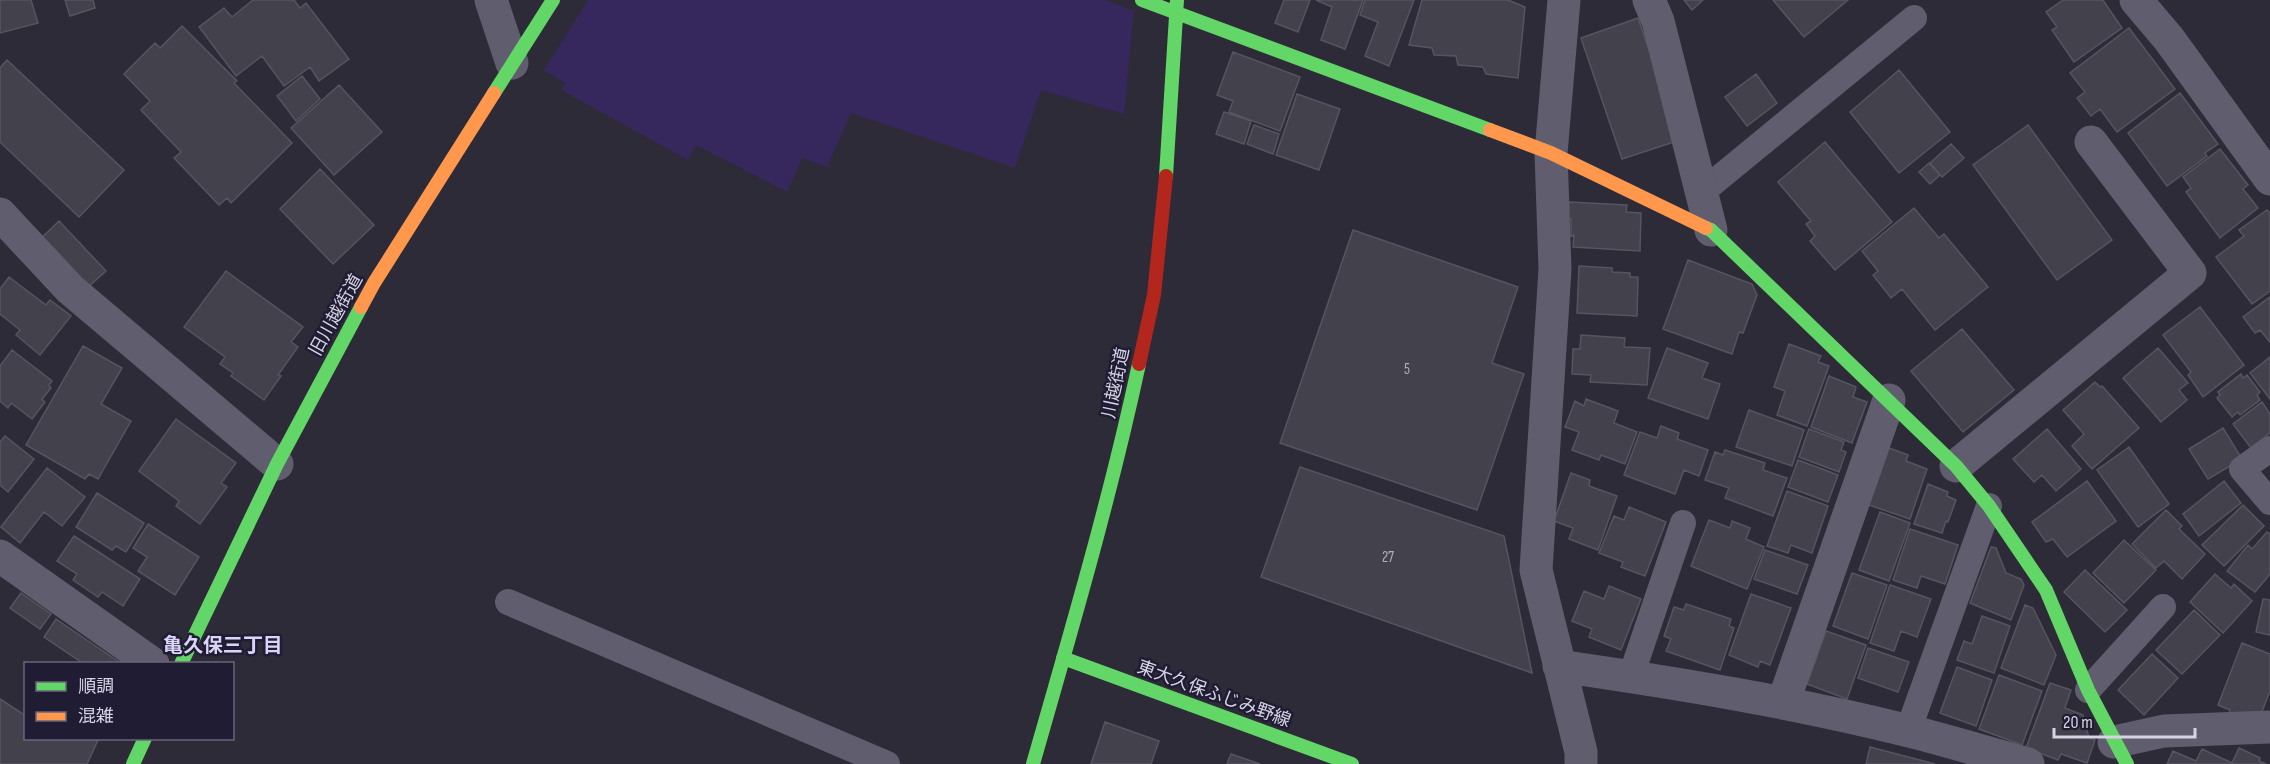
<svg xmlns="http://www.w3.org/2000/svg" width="2270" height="764" viewBox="0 0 2270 764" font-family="'Sofia Sans Condensed','Noto Sans JP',sans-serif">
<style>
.green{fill:#36285d}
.building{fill:#43414c;stroke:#565460;stroke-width:1.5}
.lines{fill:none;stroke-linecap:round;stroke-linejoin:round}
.lane{stroke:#605d6e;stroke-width:26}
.street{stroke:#605d6e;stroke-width:33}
.fast{stroke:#63d668;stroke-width:14}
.slow{stroke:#ff974d;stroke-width:14}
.jam{stroke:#b3261e;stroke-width:14}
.labels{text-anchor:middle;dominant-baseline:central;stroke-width:5;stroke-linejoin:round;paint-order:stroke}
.number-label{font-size:15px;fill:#b1afbe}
.street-label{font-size:18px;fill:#d6d4e4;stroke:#201c33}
.neighbourhood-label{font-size:20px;font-weight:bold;fill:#dad5f6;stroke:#201c33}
</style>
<rect width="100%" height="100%" fill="#2e2b38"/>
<path class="green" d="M588,0h517l29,11 -10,103 -83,-24 -26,78 -164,-55 -24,54 -25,-9 -15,34 -91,-47 -8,15 -127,-70 4,-7 -21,-13z"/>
<path class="building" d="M0,0h31l7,23 -38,10z
M65,0h28l2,8 -25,8z
M253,0h41l6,8 6,-5 43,56 -30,22 -9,-14 -26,19 -22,-30 -26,20 -37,-49 25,-19 8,9z
M1284,0h26l-12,32 -23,-9z
M1316,0h47l-18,49 -24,-9 11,-33z
M1365,0h49l-25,66 -24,-10 13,-34 -18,-7z
M1422,0h86l17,7 -7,71 -32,-4 -3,-7 -25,-2 -2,-9 -22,-1 -2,-7 -23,-3z
M1684,0h19l-11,10z
M1773,0h75l-44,37z
M2063,0h40l19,28 -48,34 -22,-32 5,-3 -11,-15z
M1638,18l42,122 -58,19 -41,-121z
M182,26l55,55 -3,2 58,60 -61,60 -4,-5 -8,7 -45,-47 7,-6 -40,-42 9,-9 -26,-27 31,-31 5,5z
M2129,28l46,61 -58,43 -17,-23 -9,7 -14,-18 8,-6 -15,-19z
M1233,52l67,25 -20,54 -51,-19 4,-11 -16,-6z
M7,60l117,110 -45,47 -79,-75v-74z
M1899,70l51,62 -51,41 -49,-61z
M1756,74l21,29 -30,23 -22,-29z
M302,76l18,23 -24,22 -19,-25z
M339,85l43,47 -48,43 -43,-47z
M2180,93l38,51 -13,9 2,3 -40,30 -39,-53z
M1297,94l43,15 -21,61 -43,-15z
M1224,112l27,9 -7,23 -28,-10z
M1254,125l25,9 -6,20 -26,-10z
M2028,125l84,115 -55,40 -84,-115z
M1825,142l67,80 -57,48 -25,-29 5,-5 -9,-12 5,-3 -33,-39z
M1951,144l13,14 -22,19 -12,-14z
M2220,149l28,36 -5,4 15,19 -38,30 -34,-46 5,-4 -8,-11z
M1929,163l11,12 -10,9 -11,-12z
M320,169l54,56 -41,39 -53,-55z
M1569,202l58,3 -1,7 15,1 -1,38 -67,-4 1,-12 -3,1v-17h-3z
M1914,208l25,30 5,-4 44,53 -53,43 -33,-41 -11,9 -18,-23 5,-4 -16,-20z
M2267,210l3,3v78l-18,13 -36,-47 28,-21 -5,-6z
M59,221l47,50 -20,18 -47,-49z
M1353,230l165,57 -26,76 32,11 -47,136 -197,-67z
M1688,260l64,24 5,11 -14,38 -4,-1 -7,22 -69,-25z
M1579,266l33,2v4l18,1v4h8l-1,39 -60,-3z
M226,271l77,56 -12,15 7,5 -20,28 3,1 -17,24 -33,-24 2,-3 -13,-9 5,-7 -41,-30z
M9,277l37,28 4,-5 21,16 -31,39 -24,-20 4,-5 -20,-16v-25z
M2270,297v45l-10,-12 -5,3 -12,-16z
M2200,307l44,58 -41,32 -15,-22 3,-3 -28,-37z
M1962,329l52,61 -51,42 -52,-61z
M1581,335l44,3 -1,9 26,1 -3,37 -57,-3 1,-7 -19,-1 1,-25h7z
M1789,344l32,12 -3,6 11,4 -22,60 -30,-11 8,-24 -11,-4z
M83,346l39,22 -21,36 30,17 -33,58 -9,-5 -4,5 -59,-34z
M1667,348l41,15 -6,15 18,6 -12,35 -60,-21z
M2158,348l30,35 -9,7 8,10 -26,22 -38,-44z
M12,350l40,31 -3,4 2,3 -9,11 3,3 -13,17 -21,-16 -3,5 -8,-7v-35z
M2270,357v42l-20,-26z
M2241,374l2,4 4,-3 13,17 -3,3 3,5 -20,15 -2,-3 -6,5 -15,-19 3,-3 -2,-3z
M1829,376l27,11 -3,10 14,5 -15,41 -41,-16z
M2095,382l5,5 2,-1 37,42 -47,41 -20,-23 12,-12 -21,-24z
M1586,399l32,12 -4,12 23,9 -12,32 -24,-9 -2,5 -27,-10 7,-18 -14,-5 10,-26 9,5z
M2262,402l8,12v19l-19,15 -18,-24z
M1749,410l55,20 -12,36 -56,-19z
M176,419l60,44 -15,20 6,4 -27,37 -24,-18 3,-5 -40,-30z
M1661,426l18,7 -2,6 31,11 -9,26 -15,-6 -9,24 -51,-19 16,-43 17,6z
M2223,428l19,31 -34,20 -19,-30z
M1809,429l35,13 -3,8 5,2 -7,20 -40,-15z
M2047,429l34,40 -25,22 -14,-16 -8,7 -21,-23z
M5,436l29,23 -26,33 -8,-7v-43z
M2129,447l40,57 -31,23 -41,-57z
M1889,448l19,7 -2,6 21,8 -17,50 -41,-14z
M1725,450l40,13 -2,7 24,8 -14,38 -48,-18 4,-10 -24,-8 10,-28 8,3z
M1798,460l40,15 -10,27 -40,-15z
M1300,467l204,69 28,137 -271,-96z
M47,468l38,29 -23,29 -18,-14 -24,31 -19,-16z
M1571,473l19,7 -1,6 28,10 -19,54 -29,-11 4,-11 -19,-7z
M2087,481l29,40 -49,36 -14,-18 -7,3 -14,-20z
M2224,481l17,22 -42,33 -16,-22z
M1928,484l20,8 -1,4 9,4 -8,22 -2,-1 -4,12 -28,-9z
M1787,491l41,15 -16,47 -21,-8 -3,8 -21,-7z
M97,493l47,30 -18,29 -10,-6 -4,4 -36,-23z
M2243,505l21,21 -40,40 -22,-21z
M1629,507l37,15 -21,54 -24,-9 2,-5 -24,-9 15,-37 10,4z
M2166,510l16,16 -3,3 26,25 -23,25 -18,-18 -8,7 -24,-24z
M1880,512l30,11 -21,58 -30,-11z
M1709,520l21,8 2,-7 18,7 -4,11 18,8 -17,42 -56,-23z
M148,524l51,33 -24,38 -37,-24 9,-14 -14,-9z
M1910,529l48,16 -13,39 -24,-8 -4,12 -24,-8z
M2267,532l3,2v40l-15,18 -28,-21 21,-26 4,4z
M74,536l66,43 -17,27 -21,-14 -4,5 -25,-17 4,-6 -20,-13z
M2124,540l32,30 -32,33 -31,-30z
M1991,547l5,1 10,25 15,6 3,6 -13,35 -41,-17z
M1765,550l43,15 -11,29 -43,-15z
M2085,570l42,40 -22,22 -41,-40z
M1852,573l35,12 -19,54 -35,-13z
M2215,574l16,14 3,-4 18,17 -29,32 -33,-31z
M1890,585l41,14 -14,38 -16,-6 -7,20 -24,-8z
M1609,586l32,13 -20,51 -32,-13 3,-8 -20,-8 12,-30 20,8z
M21,593l30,21 -11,15 -30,-21z
M1751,594l40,14 -21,57 -10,-4 -2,6 -29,-12z
M2263,599l7,1v35l-14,-3z
M1686,604l45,15 -2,7 5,2 -14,42 -54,-19 5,-12 -7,-3 10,-29 10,3z
M2025,605l8,3 23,47 -12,30 -43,-17z
M2194,610l26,25 -38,39 -26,-24z
M1982,616l28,10 -16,47 -37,-13 7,-19 8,3z
M56,619l66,45h-38l-40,-27z
M1826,631l40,14 -19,54 -40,-15z
M2242,643l28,11v37l-9,23h-32l1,-4 -12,-5z
M1868,648l41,14 -11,30 -40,-14z
M2152,654l26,24 -34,37 -26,-25z
M1957,667l35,13 -16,46 -36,-13z
M1999,675l43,16 -20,54 -43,-16z
M2050,683l21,7 -6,18 18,7 6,23 6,2 -8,23 -26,-9 -3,6 -32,-12z
M0,699l26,17v22h73l-12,26h-87z
M1105,722l54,19 -8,23h-60z
M1870,747l65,17h-69z
M2239,748l21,10 -1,3 7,3h-99l6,-13 23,10 6,-12 30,14z
M1231,754l29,10h-33z"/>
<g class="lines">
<path class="lane" d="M1702,192l212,-174
M2270,449l-28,20 28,33
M508,602l379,162
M1631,676l52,-153
M2088,690l75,-83
M1908,731l81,-225"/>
<path class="street" d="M491,0l21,63
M1564,0l-13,153 4,116 -19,301 45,182v12
M1649,0l9,21 53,209
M2136,0l33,39 101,140
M0,214l70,75 207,175
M1956,466l234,-193 -99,-131
M0,556l153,108
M1559,666c117,17 235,36 350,65 40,10 79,22 119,33
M1783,703l106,-303
M2114,742l50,-11 106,-4"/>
<path class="fast" d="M1142,0l348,130
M494,93l59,-93
M1166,176l11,-176
M1706,228l5,2 245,236 33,40 57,84 42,100 39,74
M1063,658l289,106
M181,664l96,-200 84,-157
M133,764l12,-26
M1033,764c38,-133 77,-265 106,-400"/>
<path class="slow" d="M1490,130l61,23 155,75
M361,307l13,-24 120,-190"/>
<path class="jam" d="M1139,364l15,-69 12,-119"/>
</g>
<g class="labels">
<g class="number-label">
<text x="1407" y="369">5</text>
<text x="1388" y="557">27</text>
</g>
<g class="street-label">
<text transform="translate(336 315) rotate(-61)">旧川越街道</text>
<text transform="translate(1116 383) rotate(-78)">川越街道</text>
<text transform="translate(1214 694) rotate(20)">東大久保ふじみ野線</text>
</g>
<g class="neighbourhood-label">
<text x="223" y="646">亀久保三丁目</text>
</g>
</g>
<rect x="24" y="662" width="210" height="78" fill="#201c33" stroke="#69667a" stroke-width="1.5"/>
<rect x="36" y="682" width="30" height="9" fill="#63d668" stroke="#69667a" stroke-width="1.5"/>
<text x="78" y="692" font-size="18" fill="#d6d4e4">順調</text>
<rect x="36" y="712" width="30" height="9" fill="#ff974d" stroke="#69667a" stroke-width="1.5"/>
<text x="78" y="722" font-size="18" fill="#d6d4e4">混雑</text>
<path d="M2054 728v9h141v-9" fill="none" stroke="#d6d4e4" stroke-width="3"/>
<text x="2063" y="728" font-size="18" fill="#d6d4e4" stroke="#201c33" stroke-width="4.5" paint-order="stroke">20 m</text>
</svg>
